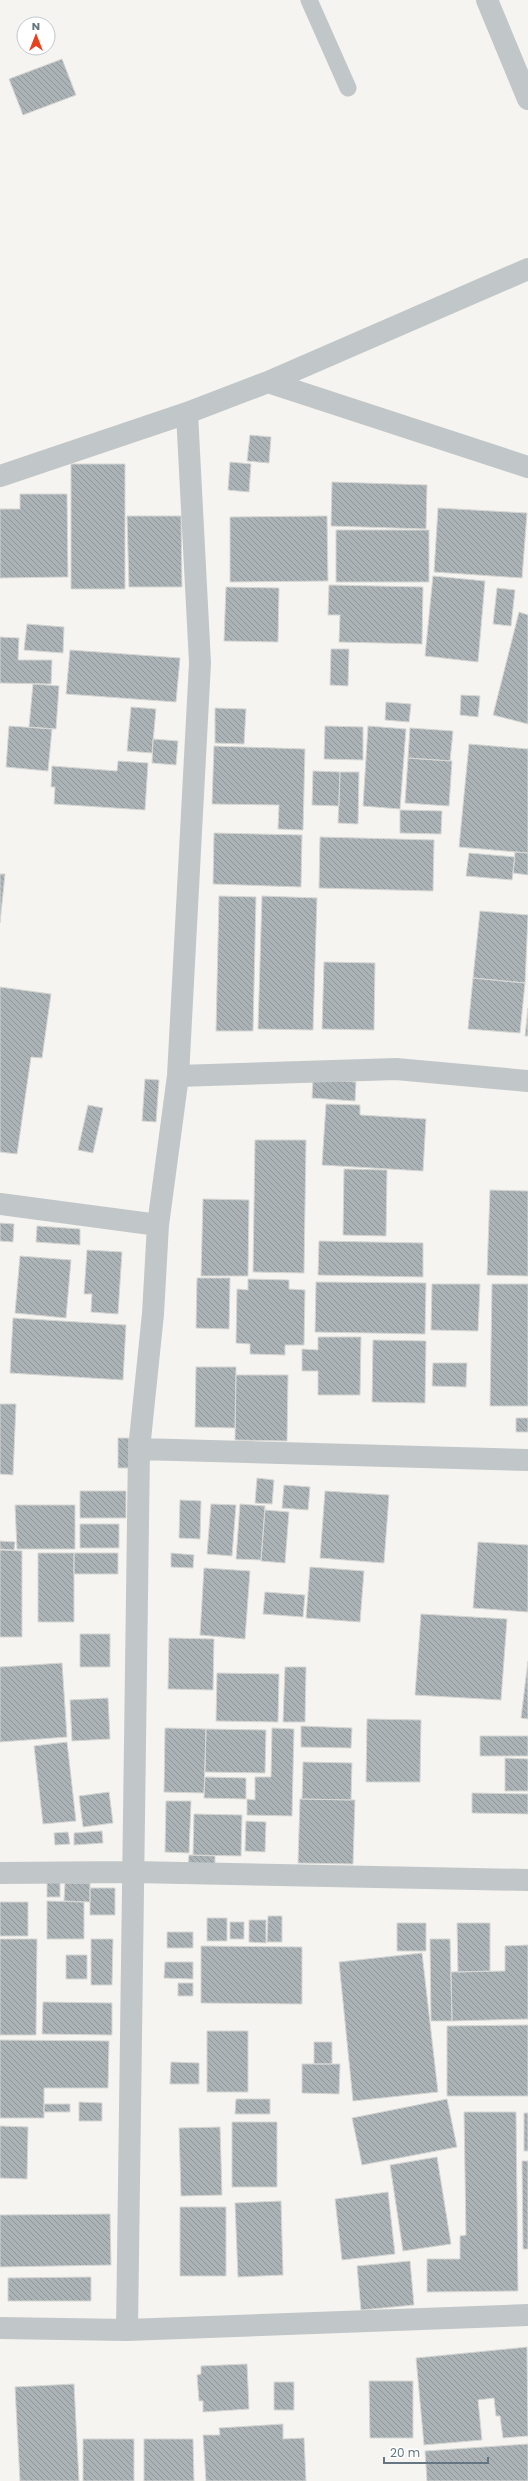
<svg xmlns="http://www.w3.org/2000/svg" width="528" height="2481" viewBox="0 0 528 2481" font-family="Poppins,sans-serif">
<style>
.building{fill:url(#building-back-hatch);stroke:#d6d6d3}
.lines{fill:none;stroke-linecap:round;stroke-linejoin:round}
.lane{stroke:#c1c6c8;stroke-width:17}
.street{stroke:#c1c6c8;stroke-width:22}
</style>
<defs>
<pattern id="building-back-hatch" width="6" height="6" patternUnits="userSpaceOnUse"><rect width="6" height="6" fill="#abb3b7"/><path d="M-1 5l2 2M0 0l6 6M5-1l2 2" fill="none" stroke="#8f969a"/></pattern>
</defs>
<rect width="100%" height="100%" fill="#f5f4f0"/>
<path class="building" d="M62,59l14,36 -53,20 -14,-36z
M250,435l21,2 -2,26 -22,-2z
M230,462l21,2 -2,28 -21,-2z
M71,464h54v125h-54z
M332,482l95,3 -1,44 -95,-3z
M20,494h47l1,83 -68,1v-69h20z
M438,508l89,5 -5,65 -88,-6z
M127,516h54l1,71h-53z
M327,516l1,65 -98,1v-65z
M336,530h93v52h-93z
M433,576l52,5 -7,81 -53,-6z
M329,585l94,2 -1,57 -83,-2 1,-27h-12z
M226,587l53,1 -1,54 -54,-1z
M497,588l18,2 -4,36 -18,-2z
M519,612l9,3v109l-35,-9z
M27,624l37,3 -1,26 -39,-3z
M0,637l19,1 -1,22h34l-1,24 -51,-1z
M331,649h18l-1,37 -18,-1z
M70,650l110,8 -4,44 -110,-8z
M33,684l26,2 -3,43 -27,-2z
M461,695l19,1 -2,21 -18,-2z
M386,702l25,2 -2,18 -24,-2z
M131,707l25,2 -4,44 -25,-2z
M215,708l31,1 -2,35 -29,-1z
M9,726l43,3 -4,42 -42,-4z
M325,726l38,1v33l-39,-1z
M368,726l38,3 -6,80 -37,-3z
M410,728l43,3 -3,30 -42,-3z
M153,739l25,2 -2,24 -24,-2z
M469,744l59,5v104l-69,-6z
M214,746l91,3 -2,81 -25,-1 1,-24 -67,-1z
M408,758l44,3 -3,45 -44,-3z
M118,761l30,2 -3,47 -91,-6 1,-17h-4l1,-21 65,5z
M313,771l27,1 -1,34 -27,-1z
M340,772h19l-1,52 -20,-1z
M400,810l42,1 -1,23 -41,-1z
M214,833l88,2 -1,52 -88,-3z
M320,837l114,3 -1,51 -114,-3z
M515,852l13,1v22l-15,-2z
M469,853l46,4 -3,23 -46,-4z
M0,874h5l-5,49z
M219,896l37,1 -3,134h-37z
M262,896l55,2 -4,132 -55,-1z
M480,911l48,4 -3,68 -52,-5z
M324,962l51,1 -1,67 -52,-1z
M473,978l52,5 -5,50 -52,-4z
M0,987l51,7 -9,64 -11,-1 -14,97 -17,-2z
M528,1008v28h-3z
M145,1079l14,1 -3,42 -14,-1z
M313,1079l43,3 -1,19 -43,-3z
M326,1104l34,1v10l66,4 -3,52 -101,-6z
M88,1105l15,3 -10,45 -15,-3z
M255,1140h51l-2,133 -51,-1z
M344,1169l43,1 -1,66 -43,-1z
M490,1190l38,1v85l-41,-1z
M203,1199l46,1 -1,76h-47z
M0,1223l14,1 -1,18 -13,-1z
M37,1226l43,3v16l-44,-3z
M319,1241l104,2v34l-105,-2z
M87,1250l35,2 -4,62 -27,-2 1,-18h-8z
M20,1256l51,4 -5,58 -51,-5z
M197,1278h33l-1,51 -33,-1z
M248,1279l41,1v9l16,1 -1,55h-19v10l-35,-1v-10l-14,-1 1,-54 11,1z
M316,1282l110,1 -1,51 -110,-2z
M432,1284h48l-2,47 -47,-1z
M492,1284h36v122h-38z
M13,1318l113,7 -3,55 -113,-7z
M318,1337h43l-1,58h-42v-24h-16v-22l16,1z
M373,1340l53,1 -1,62 -53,-1z
M433,1363h34l-1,24 -34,-1z
M196,1367h40l-1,61 -40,-1z
M236,1375h52l-1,66 -52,-1z
M0,1404h16l-3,71 -13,-1z
M516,1418h12v14h-12z
M118,1438h11v30h-11z
M257,1478l17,2 -2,24 -17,-1z
M284,1485l26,2 -2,23 -26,-2z
M80,1491h46v27h-46z
M325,1491l64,4 -5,68 -64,-5z
M180,1500l21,1 -1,38 -21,-1z
M211,1504l25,1 -4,51 -25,-2z
M240,1504l25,2 -4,54 -25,-1z
M15,1505h60v44h-58z
M265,1510l24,2 -4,51 -24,-2z
M80,1524h39v24h-39z
M0,1541l15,1 -1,8 -14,-1z
M478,1542l50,3v67l-55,-4z
M0,1550l22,1v86h-22z
M38,1553h36v69h-36z
M74,1553h44v21h-44z
M171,1553l23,2 -1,13 -22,-1z
M310,1567l54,4 -4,51 -54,-4z
M204,1568l46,3 -5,68 -45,-4z
M265,1592l40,3 -2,22 -40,-3z
M421,1614l86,5 -6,81 -86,-5z
M80,1634h30v33h-30z
M169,1638l45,1 -1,51 -45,-1z
M528,1661v58l-7,-1z
M62,1663l5,74 -67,5v-75z
M285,1667h21l-1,55h-22z
M217,1673l62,1 -1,48 -62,-1z
M108,1698l2,41 -38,2 -2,-41z
M367,1719l54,1 -1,62h-54z
M301,1726l51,2 -1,20 -50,-1z
M165,1728l41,1 -2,64 -40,-1z
M272,1728l22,1 -2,87 -45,-1v-16l8,1v-23h16z
M206,1729l60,1 -1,43 -60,-1z
M480,1736h48v20h-48z
M67,1742l9,79 -33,3 -9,-78z
M505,1758l23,1v32h-23z
M303,1762l49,1 -1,37 -49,-1z
M205,1777l41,1v21l-42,-1z
M109,1792l4,31 -30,4 -4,-31z
M472,1793l56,1v20l-56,-1z
M300,1799l55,1 -2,64 -55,-1z
M166,1801h25l-2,52 -24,-1z
M194,1814l48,1 -1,41 -48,-1z
M246,1821l20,1 -1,30 -20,-1z
M102,1831l1,12 -29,2v-12z
M68,1832l2,12 -15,1 -1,-12z
M189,1855l26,1v11h-27z
M47,1882h13v15h-13z
M65,1883h25v19l-26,-1z
M90,1888h25v27h-25z
M47,1901l37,1v37h-37z
M0,1902h28v34h-28z
M268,1916h14v26h-15z
M207,1918h20v23h-20z
M249,1920h17v23l-17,-1z
M230,1922h14v17h-14z
M397,1923h29v28h-29z
M457,1923h33v48l-32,1z
M167,1932h26v16h-26z
M0,1939h37l-1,96h-36z
M91,1939h22l-1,46h-21z
M430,1939h20l2,82h-21z
M528,1945v74l-76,2 -1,-49 54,-1v-25z
M201,1946l101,1v57l-101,-1z
M422,1953l16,139 -85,9 -14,-139z
M66,1955h21v24h-21z
M165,1962h28v17l-29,-1z
M178,1983h15v13h-15z
M43,2002l69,1v32l-70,-1z
M528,2025v71h-81v-70z
M207,2031h41v61h-41z
M0,2040l109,1 -1,47h-64v30h-44z
M314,2042h18v22h-18z
M171,2062l28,1v21h-29z
M302,2064h38l-1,30 -37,-1z
M236,2099h34v15h-35z
M447,2099l10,48 -95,18 -10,-47z
M79,2102l23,1v18h-23z
M44,2104h26v8h-26z
M464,2112h52l2,179 -91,1v-33h33v-23l6,-1z
M524,2113h4v38h-4z
M232,2122h45v65h-45z
M0,2126l28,1 -1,52 -27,-1z
M220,2127l2,68 -41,1 -2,-68z
M437,2157l14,87 -48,7 -13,-86z
M522,2161h6v88h-5z
M388,2192l7,62 -53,6 -7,-61z
M281,2201l2,74 -45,2 -3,-74z
M180,2207h46v69h-46z
M110,2214l1,51 -111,2v-52z
M410,2261l4,44 -53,5 -4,-44z
M91,2277v24h-83v-23z
M527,2347l1,89 -25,2 -3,-22h-4l-2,-18 -16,2 4,40 -58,5 -8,-87z
M247,2364l2,45 -46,3v-11h-4l-2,-26 4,-1v-8z
M369,2381h44v57h-43z
M274,2382h20v28h-20z
M74,2384l5,97h-59l-5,-94z
M283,2424v15l21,-1 2,43h-100l-3,-46h17l-1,-7z
M83,2439h51v42h-51z
M144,2439h49l1,42h-50z
M528,2444v37h-101l-2,-30z"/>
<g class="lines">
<path class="lane" d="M309,0l39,88"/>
<path class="street" d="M487,0l41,99
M268,382l260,-113
M0,476l187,-63 81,-31 260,85
M178,1076l218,-7 132,12
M0,1204l158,21
M139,1449l389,11
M0,1873l133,-1 395,8
M0,2328l127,2 401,-15
M127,2330l12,-881 14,-135 5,-89 20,-149 22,-413 -13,-250"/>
</g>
<g transform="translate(36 36)"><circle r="19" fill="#ffffff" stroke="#c1c8cd"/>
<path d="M0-3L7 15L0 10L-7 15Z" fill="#e7411d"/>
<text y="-6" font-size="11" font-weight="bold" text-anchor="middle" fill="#637682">N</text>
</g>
<path d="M384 2457v6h104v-6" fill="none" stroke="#637682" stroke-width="2"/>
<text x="390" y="2457" font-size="12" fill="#637682" stroke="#ffffff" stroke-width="3" paint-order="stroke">20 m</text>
</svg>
